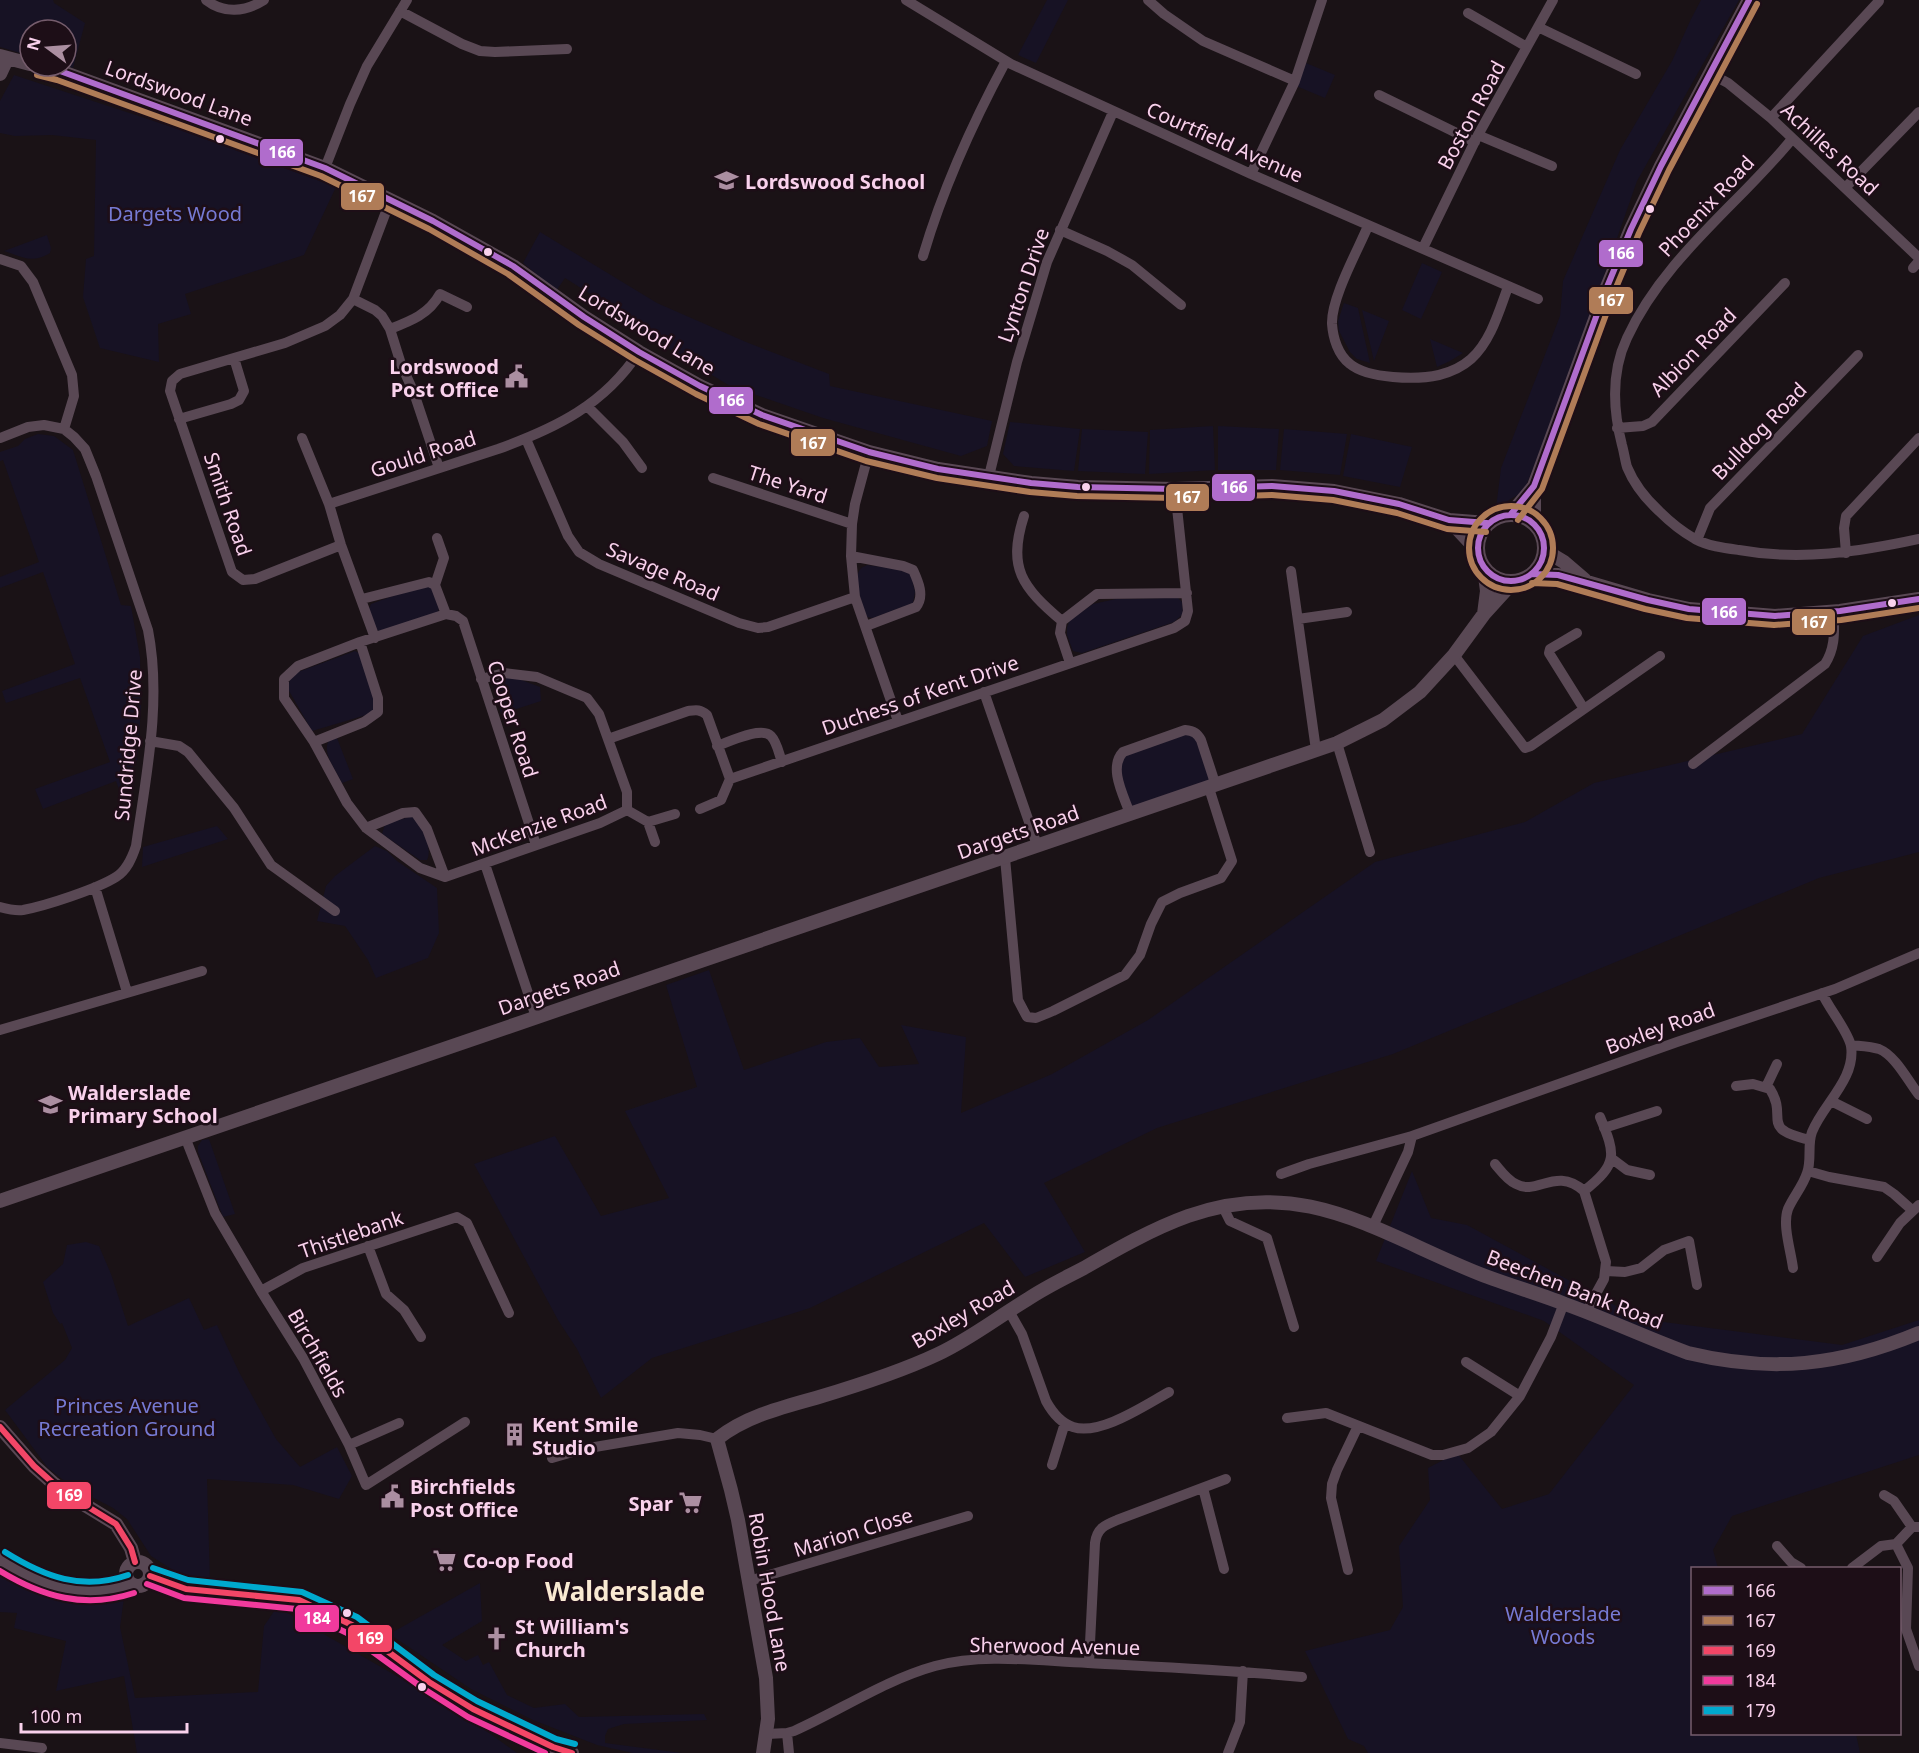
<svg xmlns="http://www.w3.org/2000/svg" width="1919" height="1753" viewBox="0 0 1919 1753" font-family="'Noto Sans',sans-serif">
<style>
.green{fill:#171224}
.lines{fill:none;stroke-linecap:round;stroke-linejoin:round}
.minor{stroke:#594854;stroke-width:10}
.tertiary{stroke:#594854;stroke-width:14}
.bus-1-casing{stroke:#1d0e17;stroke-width:10}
.bus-2-casing{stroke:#1d0e17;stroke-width:10}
.bus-3-casing{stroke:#1d0e17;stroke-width:10}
.bus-4-casing{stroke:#1d0e17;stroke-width:10}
.bus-5-casing{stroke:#1d0e17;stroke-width:10}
.bus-1{stroke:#b06ccc;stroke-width:6}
.bus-2{stroke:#b07c57;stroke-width:6}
.bus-3{stroke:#f34667;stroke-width:6}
.bus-4{stroke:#f13a9d;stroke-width:6}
.bus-5{stroke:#00a9ce;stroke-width:6}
.bus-dot{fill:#f9d1ec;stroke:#1d0e17;stroke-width:2}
.labels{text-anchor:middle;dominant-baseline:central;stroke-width:5;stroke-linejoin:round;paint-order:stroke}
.street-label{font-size:20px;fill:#f9d1ec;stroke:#1d0e17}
.poi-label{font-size:20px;font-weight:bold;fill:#f9d1ec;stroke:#1d0e17;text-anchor:start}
.park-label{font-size:20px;fill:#767ad4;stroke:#1d0e17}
.district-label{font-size:26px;font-weight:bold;fill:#f9e9d2;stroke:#1d0e17}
.line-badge{stroke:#1d0e17;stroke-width:2}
.badge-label{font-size:16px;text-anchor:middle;font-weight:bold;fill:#fff}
</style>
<rect width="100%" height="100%" fill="#1a1216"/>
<path class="green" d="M0,0h53l1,3 31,20 -12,45 -8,-2 1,-36h-36v26l-30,-9z
M1047,0h21l-32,63 -18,-8z
M1701,0h38l-102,181 -75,215 -38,95 -28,17 5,-40 59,-152 3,-35 57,-131 52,-89 19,-42z
M1306,63l29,12 -10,23 -29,-12z
M14,75l164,54 158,58 -32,68 -119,39 6,20 -33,10 1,38 -59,-14 -17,-51 3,-38 8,-3 2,-116 -44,-5 -37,1 -15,-3v-32z
M540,232l117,71 89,39 83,32 1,12 162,35 -5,25 -26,10 -138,-38 -93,-32 -113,-69 2,-5 -54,-34 -9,13 -33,-28z
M47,235l4,13 -1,5c-18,11 -28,4 -46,-2z
M1422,263l20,9 -21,47 -19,-9z
M1344,303l14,5 12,55 -13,-4 -7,-7 -11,-21 -1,-10z
M1362,310l27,11 -15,40z
M1430,339l33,14 -13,8 -13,6z
M1010,422l70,7 -6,42 -60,-5 -11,-12z
M1213,426l2,44 -66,4 1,-44z
M1218,426l61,3 -3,41h-58z
M1082,429l66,3 -3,42 -67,-3z
M1284,429l63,5 -7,41 -60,-5z
M38,434l16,2 19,14 48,155 10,1 9,51 1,52 -4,51 -9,14 -4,29 -8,-22 -73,28 -8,-20 75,-27 -30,-84 -74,25 -4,-12 73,-27 -32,-92 -43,16v-11l39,-15 -36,-102 -3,1v-9l18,-6 7,-7z
M1351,434l61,13 -12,40 -57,-11z
M867,565l29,4 15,5 4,18 -2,11 -40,15 -6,-1c-5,-10 -13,-36 -8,-46 2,-4 5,-4 8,-6z
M422,585h8l9,23 -2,7 -58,16 -5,-3 -5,-19 2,-5z
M1178,598l4,4 1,12 -9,8 -92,31 -9,-2 -6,-16v-8l3,-7 23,-16 23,-5z
M1919,615v237l-100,26 -426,176 -236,74 -113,55 41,69 -60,25 -41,-54 -174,85 -158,50 -51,40 -24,-49 -19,-29 -84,-156 81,-28 46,80 68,-18 -44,-87 72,-24 -31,-102 43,-15 35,100 82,-28 34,-4 19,29 40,-3 -18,-39 65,12 -5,76 91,-39 96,-54 227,-158 150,-40 69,-39 208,-49 61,-98z
M355,651l6,3 15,43 -3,16 -61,18 -24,-42 2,-10 8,-7z
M504,677l12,1 24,9 1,14 -40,13 -8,-31z
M1192,731l24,55 -86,28 -12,-56z
M331,738h6l16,41 -11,4c-6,-13 -23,-33 -11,-45z
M412,816c10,8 21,32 15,44h-7l-38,-26 3,-10z
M217,826l11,13 -86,28 1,-20z
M375,846l12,5 10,10 40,27 2,45 -11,25 -52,20 -8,-18 -23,-34 -28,-5 9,-35 9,-10z
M209,1139l26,75 -12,3 -25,-65v-6l4,-6z
M1412,1171l19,47 36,7 173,94 202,26 77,-25v135l-187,61 -19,34 5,18h-26v166h164l4,19h-492l-4,-7 -16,-7 -43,-88 85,-21 13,-23 -4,-61 31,-46 -2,-32 29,-15 45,56 47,-15 85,-109 -90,-64 -168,-60z
M86,1242l13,4 12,28 17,52 61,-28 15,32 13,-5 22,47 37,67 24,28 37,-20 15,29 -13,23 -46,-14 -86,-6 3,102 -10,1 -27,-12 -22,-14 -24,-37 -14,-11 -42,-22 -23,-18 -43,-58 60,-50 7,-12 -10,-25 -2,1 -7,-11 -10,-31 20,-18 4,-19z
M0,1566l24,16 50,14 22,3 28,-1 -4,29 15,71 123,-6 6,-66 13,-19 187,108 53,38h-380l-13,-77 -68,15 10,-50 -52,-13 3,-15 -17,-1z
M480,1583l2,38 -40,24 24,16 12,-6 5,10 6,-3 18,33 27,13 31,-4 14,13 125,-3 3,6 -83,4 -16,5 -3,7v7l77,10h-49l-36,-8 -64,-25 -62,-31 -80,-54 2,-3z"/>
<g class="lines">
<path class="minor" d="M206,0c18,14 39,12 58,0
M906,0l105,64 240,110 287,125
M1148,0l16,14 39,27 92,40
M400,11l62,33 18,7 15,1 72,-3
M1468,13l59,34
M1538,27l98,47
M1711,74l17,9 43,35 148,140
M1379,95l96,47
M1771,118l108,-117
M1478,135l74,31
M1792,139c-55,67 -128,119 -165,199 -16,34 -14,72 -5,107 2,7 3,15 5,22 7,17 19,32 32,44 11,11 22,20 36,28 13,7 29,9 44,11 61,11 120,2 180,-11
M325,168l25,-64 17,-38 40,-66
M1251,174l44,-93 27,-81
M1845,188l74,-76
M1368,226c-10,24 -37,72 -36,98 1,14 6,31 18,40 18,15 67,16 89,11 12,-3 23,-8 32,-16 20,-18 28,-48 37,-72
M1060,230l47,21 25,14 49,40
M1423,248l55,-113 75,-135
M923,256c20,-68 49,-132 83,-195
M0,259l21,7 12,16 39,93 2,21 -10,33
M1913,268l6,-7
M353,299l22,11 7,6 8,13 11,35 13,29 25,75
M390,329c21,-8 39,-15 50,-35l27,13
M588,407l35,35 19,26
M179,419l52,-15 8,-4 5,-9 -10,-33
M1617,428l26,-2 9,-4 133,-139
M0,438l28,-11 16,-2 20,4 10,8 11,12 11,27 52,154c14,71 -2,146 -12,216 -4,12 -9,24 -20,31 -19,12 -71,29 -93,33 -8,1 -16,-1 -23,-3
M302,438l27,66
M526,439l42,97 11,16 20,12 140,59 19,5 10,-1 87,-30
M869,452l-14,52 -3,20 -1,32 4,41 43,124
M989,476l28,-114 30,-100 66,-150
M713,478l139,46
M1024,516c-17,52 -2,71 38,105
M1697,540l13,-32 148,-153
M341,545l-86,34 -12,1 -11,-8 -62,-181 2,-10 8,-7 105,-31 40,-17 15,-11 13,-16 37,-98
M1846,553l-2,-25 2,-12 73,-78
M851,556l52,10 10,4c5,11 12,26 3,37l-50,19
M1291,571l25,179
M435,585l9,-27 -7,-20
M362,599l67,-17 6,3 11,29
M1298,619l49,-7
M1577,633l-27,16 -1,4 35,56
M375,638l-34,-93 -12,-41 169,-55c58,-21 106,-44 141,-97
M1454,655l71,93 6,-2 129,-90
M1070,663l-10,-30 2,-12 35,-27 90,-1
M481,679l23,-6 33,4 50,21 12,16 28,78v18l-27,13 -155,54 -25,-9 -54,-40 -19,-25 -33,-61 -30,-44v-19l14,-13 62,-24 86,-28 10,2 7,5 73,224
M984,692l53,153
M608,739l80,-28c8,-1 12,-2 19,4l23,64 444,-151 11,-7 3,-10 -13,-122
M150,741l29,5 9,6 46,56 37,57 64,46
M314,742l50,-20 14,-10v-14l-18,-56
M1337,743l33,109
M717,746c12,-4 44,-20 54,-10 6,6 8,18 11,26
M1693,764l132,-100c11,-17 9,-34 9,-53
M700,809l21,-9 9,-21
M627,810l21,12
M1130,814c-6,-18 -22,-46 -7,-62l62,-22c9,1 12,3 16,10l15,46
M366,828l37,-15 12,-1 12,17 18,48
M655,842l-7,-20 27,-8
M1005,858l13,142 9,17 9,1 17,-7 72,-36 15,-20 11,-31 11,-22 18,-9 41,-15 11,-17 -23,-73
M485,864l51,153
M95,887l32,105
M0,1030l202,-59
M1851,1045c9,1 19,1 28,4 17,7 29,32 40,46
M1736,1086l17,-2 17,5c19,30 -12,39 40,51
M1766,1087l11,-23
M1831,1101l36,18
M1604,1128l53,-17
M185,1137l30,76 46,78 42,67 46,87 17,40 99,-63
M1611,1158l16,12 23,5
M1495,1164c6,7 12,16 21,20 21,12 40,-18 68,7l22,71 -2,17 -18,33
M1808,1171l21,6 55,10 10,7 18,16
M1281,1174l28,-10 103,-28
M1584,1191c34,-27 32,-36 16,-74
M1223,1207l7,14 37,17 27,89
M1373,1226l35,-74 4,-16 265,-94 158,-53 84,-36
M368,1246l18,48 18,16 17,27
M1877,1257l23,-34 19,-18
M1793,1268c-2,-17 -11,-43 -5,-59 5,-12 15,-23 19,-36 5,-13 0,-28 5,-41 11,-28 44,-53 39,-86 -3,-15 -22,-37 -29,-53
M1606,1271l19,1 16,-4 23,-18 25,-9 8,44
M261,1291l42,-23 154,-51 10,6 42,90
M1009,1311l13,23 24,67c6,11 15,22 27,26 27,9 72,-22 96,-35
M1466,1362l54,34
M1287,1418l39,-5 106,42h11l25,-7 23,-16 29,-36 31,-59 13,-34
M349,1445l50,-22
M552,1458l31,-9 95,-16 22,2 17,4
M1052,1465l13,-42
M1203,1488l21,81
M1884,1495l10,6 18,26
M1896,1544l12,24 -2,61 13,37
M1777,1546l14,16 10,6
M1852,1568l29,-22 15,-2 16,-17h7
M1348,1570l-17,-72 1,-14 5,-14 21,-44
M749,1581l219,-65
M1089,1663l6,-120c2,-15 10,-18 22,-23l109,-41
M787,1733l2,20
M767,1734l20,-1 7,-2c47,-21 91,-51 141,-65 49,-13 103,-5 153,-3 72,4 143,7 214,14
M0,1743l42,5
M1228,1753l12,-31 3,-51"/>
<path class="tertiary" d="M0,56l30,8
M39,66l21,5 265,97 108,53 80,45 71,51 55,35 61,34 62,29 107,37 69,17 93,14 47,4 97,2 97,-3 62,5 65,13 50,16 38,3
M0,74l7,-15
M1534,486v38
M1511,514l23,-28 73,-199 24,-58 30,-63 88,-166
M1478 548a33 33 0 1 1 66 0a33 33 0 1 1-66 0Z
M1449,520l28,30
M1544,550l20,12 21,18
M1484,568l3,23 -3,23
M1532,574l26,1 29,7 61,18 41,9 86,7 65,-5 79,-12
M0,1201l1337,-458 46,-23 37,-28 34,-37 30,-41 30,-33
M0,1427l34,39 19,17 14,11 49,30 15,24 4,14
M0,1560c26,17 62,32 94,32 12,0 25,-4 37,-8
M126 1574a12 12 0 1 1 24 0a12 12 0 1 1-24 0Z
M150,1576l36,13 113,11 53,25 77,57 44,27 80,38 19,6
M763,1753l5,-34 -2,-41 -28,-158 -7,-30 -14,-51c29,-23 66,-32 102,-42 40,-12 81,-25 119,-43 32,-15 60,-37 90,-55 18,-12 37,-21 56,-31 33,-19 68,-39 104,-52 116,-41 189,17 292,58 28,11 57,19 85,30 42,15 82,34 123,49 83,20 152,13 231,-20"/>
<defs>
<path id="bus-1" d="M39,66l21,5 265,97 108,53 80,45 71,51 55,35 61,34 62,29 107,37 69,17 93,14 47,4 97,2 97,-3 62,5 65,13 50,16 38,3
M1511,514l23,-28 73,-199 24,-58 30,-63 88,-166
M1478 548a33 33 0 1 1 66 0a33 33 0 1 1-66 0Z
M1532,574l26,1 90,25 41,9 86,7 65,-5 79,-12"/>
<path id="bus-2" d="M37,75l20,5 264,96 108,53 79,45 71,51 56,35 61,34 63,30 107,37 71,17 93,14 47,4 98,2 97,-3 61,5 64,13 50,16 39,3
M1469 548a42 42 0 1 1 84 0a42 42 0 1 1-84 0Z
M1518,520l24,-31 73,-199 24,-57 30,-63 88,-166
M1532,583l25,1 88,25 42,9 87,7 67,-5 78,-12"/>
<path id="bus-3" d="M0,1427l34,39 19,17 14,11 49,30 15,24 4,14
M150,1576l36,13 113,11 53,25 77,57 44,27 80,38 19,6"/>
<path id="bus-4" d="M0,1571c43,26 85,38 134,22
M147,1584l37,14 113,11 50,24 77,56 44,28 77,36"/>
<path id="bus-5" d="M5,1552c40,25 77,39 123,23
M153,1568l35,12 114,12 55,25 77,58 43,26 79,38 19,5"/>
</defs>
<use href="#bus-1" class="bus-1-casing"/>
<use href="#bus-2" class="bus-2-casing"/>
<use href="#bus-3" class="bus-3-casing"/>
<use href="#bus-4" class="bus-4-casing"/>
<use href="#bus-5" class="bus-5-casing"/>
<use href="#bus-1" class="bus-1"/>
<use href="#bus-2" class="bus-2"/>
<use href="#bus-3" class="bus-3"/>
<use href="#bus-4" class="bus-4"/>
<use href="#bus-5" class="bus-5"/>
</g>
<defs>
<symbol id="school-bare" viewBox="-9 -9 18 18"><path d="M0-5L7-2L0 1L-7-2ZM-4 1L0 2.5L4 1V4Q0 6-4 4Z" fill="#ab8ea1" stroke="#1d0e17" stroke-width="2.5" paint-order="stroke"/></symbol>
<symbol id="civic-bare" viewBox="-9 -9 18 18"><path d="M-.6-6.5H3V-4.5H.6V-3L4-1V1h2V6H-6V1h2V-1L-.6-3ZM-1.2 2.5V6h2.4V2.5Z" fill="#ab8ea1" stroke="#1d0e17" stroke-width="2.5" paint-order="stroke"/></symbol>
<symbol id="building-bare" viewBox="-9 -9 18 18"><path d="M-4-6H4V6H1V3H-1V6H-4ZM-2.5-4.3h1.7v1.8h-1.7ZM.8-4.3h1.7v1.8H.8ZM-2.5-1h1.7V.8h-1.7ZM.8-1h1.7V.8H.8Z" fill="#ab8ea1" stroke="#1d0e17" stroke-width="2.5" paint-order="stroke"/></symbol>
<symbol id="supermarket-bare" viewBox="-9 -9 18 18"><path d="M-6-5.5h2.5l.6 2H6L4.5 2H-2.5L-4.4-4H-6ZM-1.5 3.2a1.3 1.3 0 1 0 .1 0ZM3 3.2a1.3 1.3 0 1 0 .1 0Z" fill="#ab8ea1" stroke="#1d0e17" stroke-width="2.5" paint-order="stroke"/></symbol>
<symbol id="church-bare" viewBox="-9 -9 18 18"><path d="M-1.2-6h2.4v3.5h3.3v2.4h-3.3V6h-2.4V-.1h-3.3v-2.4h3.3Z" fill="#ab8ea1" stroke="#1d0e17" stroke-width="2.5" paint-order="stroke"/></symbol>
</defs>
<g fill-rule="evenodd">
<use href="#school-bare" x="710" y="164" width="33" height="33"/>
<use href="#civic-bare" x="500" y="360" width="33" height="33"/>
<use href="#school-bare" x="34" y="1088" width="33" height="33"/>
<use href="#building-bare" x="498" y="1418" width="33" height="33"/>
<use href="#civic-bare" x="376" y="1480" width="33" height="33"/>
<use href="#supermarket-bare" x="674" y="1486" width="33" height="33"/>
<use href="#supermarket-bare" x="428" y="1544" width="33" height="33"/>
<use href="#church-bare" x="480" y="1622" width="33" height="33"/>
</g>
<g class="bus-dot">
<circle cx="220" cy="139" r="5"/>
<circle cx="1650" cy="209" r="5"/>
<circle cx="488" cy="252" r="5"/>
<circle cx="1086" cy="487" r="5"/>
<circle cx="1892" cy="603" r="5"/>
<circle cx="347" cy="1613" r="5"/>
<circle cx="422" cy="1687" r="5"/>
</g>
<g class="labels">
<g class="street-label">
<text transform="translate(179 93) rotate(20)">Lordswood Lane</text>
<text transform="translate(1471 115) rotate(-62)">Boston Road</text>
<text transform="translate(1225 142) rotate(24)">Courtfield Avenue</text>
<text transform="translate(1830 149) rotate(43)">Achilles Road</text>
<text transform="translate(1706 206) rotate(-47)">Phoenix Road</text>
<text transform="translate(1023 285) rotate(-71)">Lynton Drive</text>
<text transform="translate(647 330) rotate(31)">Lordswood Lane</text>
<text transform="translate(1693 352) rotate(-46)">Albion Road</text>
<text transform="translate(1759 431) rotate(-46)">Bulldog Road</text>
<text transform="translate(423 454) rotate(-18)">Gould Road</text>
<text transform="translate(788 484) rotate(18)">The Yard</text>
<text transform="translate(228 504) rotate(71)">Smith Road</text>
<text transform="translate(663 571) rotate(23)">Savage Road</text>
<text transform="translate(920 695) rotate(-19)">Duchess of Kent Drive</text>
<text transform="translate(513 719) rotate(72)">Cooper Road</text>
<text transform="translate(128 745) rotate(-85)">Sundridge Drive</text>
<text transform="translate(539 825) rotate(-20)">McKenzie Road</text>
<text transform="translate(1018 832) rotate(-19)">Dargets Road</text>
<text transform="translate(559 988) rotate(-19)">Dargets Road</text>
<text transform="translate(1660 1028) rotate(-20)">Boxley Road</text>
<text transform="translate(351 1234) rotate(-19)">Thistlebank</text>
<text transform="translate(1575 1289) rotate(21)">Beechen Bank Road</text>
<text transform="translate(963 1314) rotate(-30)">Boxley Road</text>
<text transform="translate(318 1353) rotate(60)">Birchfields</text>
<text transform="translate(853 1532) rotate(-17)">Marion Close</text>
<text transform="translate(770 1592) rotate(80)">Robin Hood Lane</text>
<text transform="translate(1055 1646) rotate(1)">Sherwood Avenue</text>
</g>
<g class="poi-label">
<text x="745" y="181">Lordswood School</text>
<text x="499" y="366" text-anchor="end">Lordswood<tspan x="499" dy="23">Post Office</tspan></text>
<text x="68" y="1092">Walderslade<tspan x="68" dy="23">Primary School</tspan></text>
<text x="532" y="1424">Kent Smile<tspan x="532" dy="23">Studio</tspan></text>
<text x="410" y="1486">Birchfields<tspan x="410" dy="23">Post Office</tspan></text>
<text x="673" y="1503" text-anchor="end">Spar</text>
<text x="463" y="1560">Co-op Food</text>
<text x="515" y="1626">St William's<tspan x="515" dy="23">Church</tspan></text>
</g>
<g class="park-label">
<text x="175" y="213">Dargets Wood</text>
<text x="127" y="1405">Princes Avenue<tspan x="127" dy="23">Recreation Ground</tspan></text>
<text x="1563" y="1613">Walderslade<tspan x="1563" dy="23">Woods</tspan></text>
</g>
<g class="district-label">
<text x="625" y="1591">Walderslade</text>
</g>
</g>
<g class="line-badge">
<rect x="259" y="138" width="45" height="29" rx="6" fill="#b06ccc"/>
<rect x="340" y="182" width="45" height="29" rx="6" fill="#b07c57"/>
<rect x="1598" y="239" width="46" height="29" rx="6" fill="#b06ccc"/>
<rect x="1588" y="286" width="46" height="29" rx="6" fill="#b07c57"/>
<rect x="708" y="386" width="46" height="29" rx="6" fill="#b06ccc"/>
<rect x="790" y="428" width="46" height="29" rx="6" fill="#b07c57"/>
<rect x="1211" y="473" width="45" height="29" rx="6" fill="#b06ccc"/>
<rect x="1165" y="483" width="45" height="29" rx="6" fill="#b07c57"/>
<rect x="1701" y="597" width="46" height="29" rx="6" fill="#b06ccc"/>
<rect x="1791" y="608" width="45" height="28" rx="6" fill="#b07c57"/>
<rect x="46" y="1481" width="46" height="29" rx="6" fill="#f34667"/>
<rect x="294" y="1604" width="46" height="29" rx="6" fill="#f13a9d"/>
<rect x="347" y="1624" width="46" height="29" rx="6" fill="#f34667"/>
</g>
<g class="badge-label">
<text x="282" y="158">166</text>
<text x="362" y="202">167</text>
<text x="1621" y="259">166</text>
<text x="1611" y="306">167</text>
<text x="731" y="406">166</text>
<text x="813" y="449">167</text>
<text x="1234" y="493">166</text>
<text x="1187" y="503">167</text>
<text x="1724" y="618">166</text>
<text x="1814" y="628">167</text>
<text x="69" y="1501">169</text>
<text x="317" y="1624">184</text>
<text x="370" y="1644">169</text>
</g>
<rect x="1691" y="1567" width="210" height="168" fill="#1d0e17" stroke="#755c6c" stroke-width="1.5"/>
<rect x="1703" y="1586" width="30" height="9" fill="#b06ccc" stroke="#755c6c" stroke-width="1.5"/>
<text x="1745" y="1597" font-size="18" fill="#f9d1ec">166</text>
<rect x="1703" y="1616" width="30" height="9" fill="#b07c57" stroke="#755c6c" stroke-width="1.5"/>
<text x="1745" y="1627" font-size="18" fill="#f9d1ec">167</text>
<rect x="1703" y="1646" width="30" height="9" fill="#f34667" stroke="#755c6c" stroke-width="1.5"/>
<text x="1745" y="1657" font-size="18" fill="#f9d1ec">169</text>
<rect x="1703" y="1676" width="30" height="9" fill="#f13a9d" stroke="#755c6c" stroke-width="1.5"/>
<text x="1745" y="1687" font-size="18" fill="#f9d1ec">184</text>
<rect x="1703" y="1706" width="30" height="9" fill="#00a9ce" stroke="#755c6c" stroke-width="1.5"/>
<text x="1745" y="1717" font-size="18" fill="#f9d1ec">179</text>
<g transform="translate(48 48) rotate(286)"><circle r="28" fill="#1d0e17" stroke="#755c6c" stroke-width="1.5"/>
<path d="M0-4.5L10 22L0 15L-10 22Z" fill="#ab8ea1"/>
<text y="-9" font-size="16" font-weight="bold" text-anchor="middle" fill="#f9d1ec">N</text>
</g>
<path d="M21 1723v9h166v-9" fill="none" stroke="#f9d1ec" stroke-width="3"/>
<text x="30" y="1723" font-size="18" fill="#f9d1ec" stroke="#1d0e17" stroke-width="4.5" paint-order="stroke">100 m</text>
</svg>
